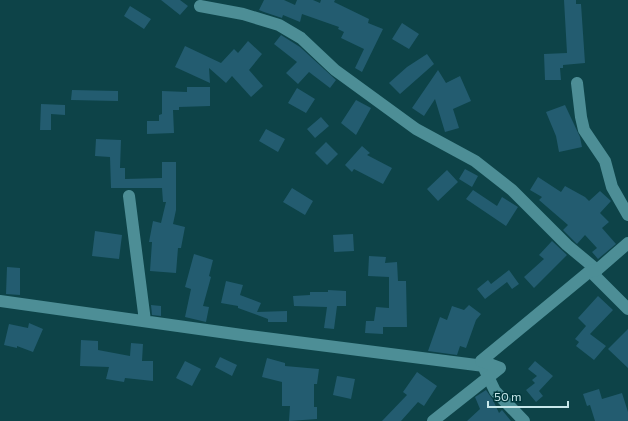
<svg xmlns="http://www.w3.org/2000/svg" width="628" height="421" viewBox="0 0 628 421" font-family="Commissioner,sans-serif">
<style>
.building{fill:#235c70}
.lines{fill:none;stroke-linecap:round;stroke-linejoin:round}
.minor{stroke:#4d8e96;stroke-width:12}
.tertiary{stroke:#4d8e96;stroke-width:12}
</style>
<rect width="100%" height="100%" fill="#0d4348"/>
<path class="building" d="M161,0h19l8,6 -8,9z
M264,0h20l11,5 2,-5h16l7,3 1,-3h14l-1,2 35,17 -1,4 15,6 -21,43 -7,-4 9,-19 -23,-11 3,-6 -6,-3 1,-2 -37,-13 -2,8 -17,-7 -1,3 -18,-6 -5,-2z
M564,0h12v4h5l4,59 -22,2v3h-3l1,12h-16l-1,-26 23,-1z
M130,6l21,13 -7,10 -20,-13z
M402,23l17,11 -10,15 -17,-10z
M281,35l19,12 36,33 -6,8 -21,-16 -11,12 -12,-11 11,-11 -23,-18z
M248,41l14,13 -13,16 14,16 -12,11 -19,-21 -6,7 -17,-15 1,15 -35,-16 10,-21 36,17 13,-14 4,4z
M427,54l7,10 -34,30 -11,-11 18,-16z
M438,70l8,13 14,-7 11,25 -18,8 6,19 -14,4 -10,-33 -11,17 -12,-8z
M187,87h23v19l-31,1v3h-6l1,23 -27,1v-13h12v-6l3,-1v-23l25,1z
M297,88l18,11 -9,14 -18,-10z
M72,90l46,1v10l-47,-1z
M356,100l15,8 -15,27 -15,-12z
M41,104l24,1v10l-14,-1v16h-11z
M565,105l15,32 2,10 -23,5 -3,-16 -10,-24z
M321,117l8,9 -14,12 -8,-9z
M266,129l19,10 -7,13 -19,-11z
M96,139l25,1 -1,28h5v11l37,-1v-16h14v48l-3,14 12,3 -4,21h-3l-2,25 -26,-2 2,-29h-3l4,-21 8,2 5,-21h-3l-1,-14h-51l-1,-31 -15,-1z
M326,142l12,12 -11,11 -12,-12z
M362,146l8,7 -3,2 25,13 -9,16 -29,-15 -2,3 -7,-7z
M465,169l13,7 -6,11 -13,-8z
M447,170l11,12 -20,19 -11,-12z
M538,177l23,15 4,-6 20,11 4,4 11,-10 11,10 -11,12 9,9 -7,6 14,16 -18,15 -6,-7 5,-4 -12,-13 -8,9 -14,-14 5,-5 -29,-25 3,-3 -12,-7z
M292,188l21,13 -8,14 -22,-13z
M473,190l24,16 5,-9 16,10 -12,19 -40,-27z
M95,231l27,4 -3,24 -27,-3z
M353,234l1,17 -20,1 -1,-17z
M552,241l15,14 -33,33 -10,-11 20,-18 -5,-4z
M194,254l19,6 -4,16 2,1 -8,29 6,1 -3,15 -21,-5 6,-28 -6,-2z
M369,256l17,1 -1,6 12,-1 1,19h8l1,46h-24v7l-18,-1 1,-12h8l2,-14 13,1v-31l-21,-1z
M7,267l13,1v27l-14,-1z
M509,270l10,14 -7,5 -5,-7 -22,17 -8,-10 11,-9 3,4z
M226,281l17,4 -3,10 21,8 -4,9 30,-1v11h-19v-3l-30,-11v-2l-17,-3z
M328,290l18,1v15h-9l-3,23 -10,-1 3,-21 -33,-1 -1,-10 17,-1v-3h18z
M598,296l15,14 -23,24 16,12 -12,14 -18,-14 3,-4 -4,-3 11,-13 -8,-8z
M151,305l10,1v10l-9,-1z
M469,305l12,9 -5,6 -10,28 -6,-2 -3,9 -29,-4 12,-34 7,3 5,-14 12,4z
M29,323l14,6 -10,23 -16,-6v2l-13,-3 5,-21 19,4z
M628,329v39l-20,-19z
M81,340l17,1v9l32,6 1,-13 12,1 -1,17h11v20l-28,-3 -1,4 -18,-3 3,-12 -29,-1z
M220,357l17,8 -5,11 -17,-9z
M267,358l18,5v3l34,3 -2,15h-3v23h3v12l-28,2 1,-15h-8v-24l-20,-5z
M185,361l16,8 -9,17 -16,-8z
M535,361l18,15 -14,15 4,5 -7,6 -10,-12 9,-7 -3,-3 5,-4 -9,-7z
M417,372l20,14 -13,20 -6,-4 -17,19h-19l25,-26 -4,-3z
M337,376l18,3 -4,20 -18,-4z
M599,389l3,10 20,-6 6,19v9h-33l-5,-16 -3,1 -4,-12z
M486,390l7,10 6,13 3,-3 9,11h-44l13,-12 -5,-12z"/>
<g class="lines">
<path class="minor" d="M200,6l43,8 36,11 22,13 34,32 81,59 59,32 37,29 55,55 30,25
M577,83l4,34 3,13 21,31 7,26 16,28
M129,196l16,125
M590,271l38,38
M0,301l249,35 243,31
M484,368l11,23 29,30"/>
<path class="tertiary" d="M433,421l67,-53 -19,-7 109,-90 7,-1 31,-27"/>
</g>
<path d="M488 401v6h80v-6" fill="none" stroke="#c7e7ea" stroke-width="2"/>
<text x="494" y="401" font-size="12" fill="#c7e7ea" stroke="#00383d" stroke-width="3" paint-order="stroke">50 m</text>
</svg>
